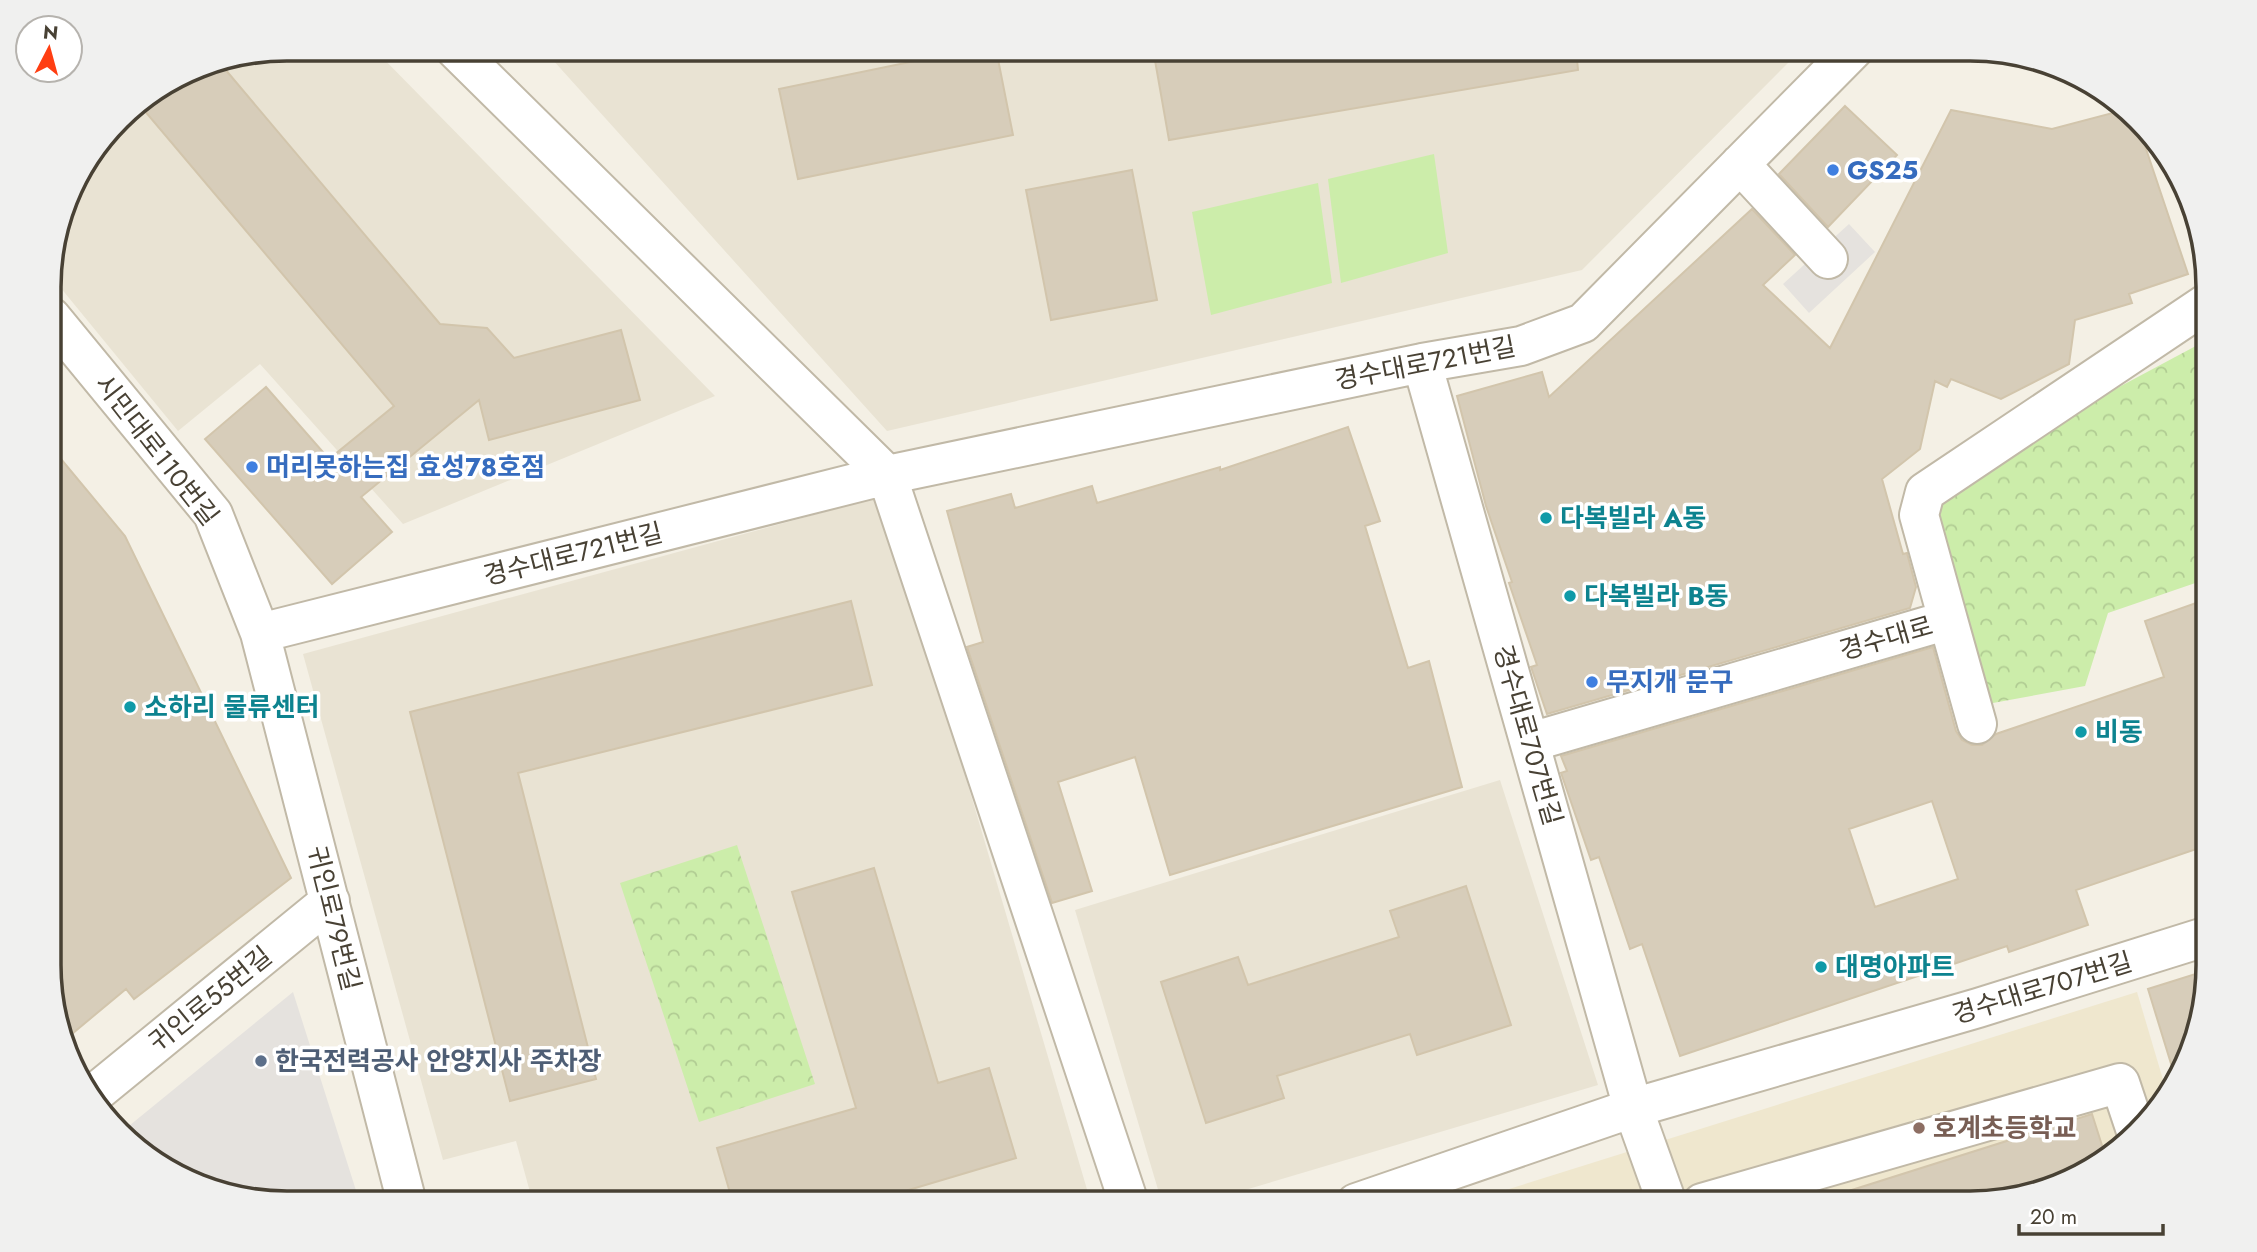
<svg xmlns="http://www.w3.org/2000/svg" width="2257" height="1252" viewBox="0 0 2257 1252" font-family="Jost,'Noto Sans KR',sans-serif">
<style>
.residential{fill:#e9e3d3}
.education{fill:#efe7ce}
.park{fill:url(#park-crowns)}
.pitch{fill:#ccedaa}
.parking{fill:#e5e2de}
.building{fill:#d7cdba;stroke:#d2c5ac;stroke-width:2;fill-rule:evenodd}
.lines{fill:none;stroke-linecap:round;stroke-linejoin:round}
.minor-casing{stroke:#c1b9a7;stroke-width:42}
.minor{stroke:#fff;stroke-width:38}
.shop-dot{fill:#3f7fe0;stroke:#fff;stroke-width:2.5}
.culture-dot{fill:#0f9aa8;stroke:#fff;stroke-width:2.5}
.service-dot{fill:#5c6f8a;stroke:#fff;stroke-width:2.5}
.education-dot{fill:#8d6e63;stroke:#fff;stroke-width:2.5}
.labels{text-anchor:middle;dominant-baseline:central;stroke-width:7;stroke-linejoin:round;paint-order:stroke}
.shop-label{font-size:26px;font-weight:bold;fill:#366cbe;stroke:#fff;text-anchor:start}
.street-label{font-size:26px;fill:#484134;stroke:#fff}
.culture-label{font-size:26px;font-weight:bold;fill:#0d838f;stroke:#fff;text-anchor:start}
.service-label{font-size:26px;font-weight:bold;fill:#4e5e75;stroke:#fff;text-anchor:start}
.education-label{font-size:26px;font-weight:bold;fill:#785e54;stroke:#fff;text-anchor:start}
.rim{fill:none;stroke:#484134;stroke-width:3.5}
</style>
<defs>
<pattern id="park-crowns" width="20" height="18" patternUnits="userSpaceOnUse" patternTransform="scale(1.75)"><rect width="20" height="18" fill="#ccedaa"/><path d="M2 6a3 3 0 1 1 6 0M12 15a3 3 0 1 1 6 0" fill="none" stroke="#b1cc93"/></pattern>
</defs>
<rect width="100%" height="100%" fill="#f4f0e5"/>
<path class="residential" d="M287,49h87l341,347 -312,128 -143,-160 -82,67 -127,-155v-20l23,-75 56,-73 66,-41z
M562,49h1240l-220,221 -695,161 -335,-372z
M883,496l208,707h-558l-17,-62 -73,19 -140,-506z
M1500,780l98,305 -397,118h-39l-87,-293z"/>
<path class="education" d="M2137,992l30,101 -65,70 -117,40h-507l-1,-4z"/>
<path class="park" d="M2207,340v239l-99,34 -23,73 -103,19 -54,-193 71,-61z
M737,845l78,239 -116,38 -79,-239z"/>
<path class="pitch" d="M1434,154l14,99 -107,30 -13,-104z
M1318,183l14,100 -121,32 -19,-103z"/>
<path class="parking" d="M1849,224l26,28 -66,61 -26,-29z
M293,992l67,211h-73l-119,-32 -44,-41z"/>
<path class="building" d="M973,49h23l17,86 -215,44 -19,-90z
M1153,49h423l2,21 -409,70z
M219,62l221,262 47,4 27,30 107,-28 19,70 -151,40 -10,-40 -118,97 31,35 -60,52 -127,-145 61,-52 63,72 65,-53 -256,-303 58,-36z
M1845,106l52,49 -69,72 -49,-53z
M1951,110l101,19 68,-18 19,17 49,146 -59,20 3,9 -57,17 -6,44 -68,35 -50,-20 -4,8 -12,-6 -15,68 -38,30 21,75 4,-1 9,34 -6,21 -363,106 -16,-47 6,-2 -28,-82 3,-1 -26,-76 -29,-110 85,-24 7,25 203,-188 43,46 -32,30 67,63z
M1132,170l25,130 -106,20 -25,-130z
M1348,427l32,94 -15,5 43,142 21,-7 33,126 -292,88 -35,-118 -77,25 34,109 -40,12 -85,-256 16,-5 -36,-131 64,-17 4,14 77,-22 5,17 123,-36v3z
M51,447l74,89 166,342 -157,121 -8,-10 -59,49 -16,-42z
M851,601l21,84 -354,88 78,306 -86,22 -100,-389z
M2196,603l11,33 1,209 -132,45 12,35 -79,27 -2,-6 -327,110 -38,-112 -12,5 -31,-92 -8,3 -30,-87 6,-2 -6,-15 372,-109 23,84 6,9 10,5h10l14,-11 168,-57 -19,-56zM1932,801l26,78 -83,28 -26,-78z
M874,868l64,215 51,-15 27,90 -151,45h-132l-16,-55 139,-40 -64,-216z
M1466,886l45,139 -94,30 -7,-21 -133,42 7,22 -78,25 -45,-141 77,-25 10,28 151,-48 -9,-26z
M2208,970v10l-31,103 -29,-94z
M2092,1114l14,44 -4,5 -117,40h-147l-2,-8z"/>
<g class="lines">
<defs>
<path id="minor" d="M455,49l432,426 242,728
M1740,164l88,95
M51,317l162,197 47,119 147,570
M1422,363l211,745 34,95
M1948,620l29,104
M260,633l627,-158 535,-112 99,-17 62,-23 271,-274
M1531,742l417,-122 -29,-105 6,-23 282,-189
M89,1098l241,-197
M1356,1203l277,-95 345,-100 230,-72
M1702,1203l418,-120 15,45"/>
</defs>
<use href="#minor" class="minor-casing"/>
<use href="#minor" class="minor"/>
</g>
<g class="shop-dot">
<circle cx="1833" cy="170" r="7"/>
<circle cx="252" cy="467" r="7"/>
<circle cx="1592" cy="682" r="7"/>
</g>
<g class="culture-dot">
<circle cx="1546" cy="518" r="7"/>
<circle cx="1570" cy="596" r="7"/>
<circle cx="130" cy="707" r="7"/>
<circle cx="2081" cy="732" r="7"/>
<circle cx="1821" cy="967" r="7"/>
</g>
<circle class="service-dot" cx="261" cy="1061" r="7"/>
<circle class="education-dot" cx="1919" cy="1128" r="7"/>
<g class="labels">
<g class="shop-label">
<text x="1847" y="170">GS25</text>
<text x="266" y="467">머리못하는집 효성78호점</text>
<text x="1606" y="682">무지개 문구</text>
</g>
<g class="street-label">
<text transform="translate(1425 363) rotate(-11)">경수대로721번길</text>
<text transform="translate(157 450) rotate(52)">시민대로110번길</text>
<text transform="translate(573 554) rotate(-14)">경수대로721번길</text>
<text transform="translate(1886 638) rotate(-16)">경수대로</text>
<text transform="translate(1528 735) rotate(74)">경수대로707번길</text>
<text transform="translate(334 918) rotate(76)">귀인로79번길</text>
<text transform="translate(2042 988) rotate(-17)">경수대로707번길</text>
<text transform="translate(210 999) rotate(-39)">귀인로55번길</text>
</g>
<g class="culture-label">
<text x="1560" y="518">다복빌라 A동</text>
<text x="1584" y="596">다복빌라 B동</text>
<text x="144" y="707">소하리 물류센터</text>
<text x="2095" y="732">비동</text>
<text x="1835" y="967">대명아파트</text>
</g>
<g class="service-label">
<text x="275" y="1061">한국전력공사 안양지사 주차장</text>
</g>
<g class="education-label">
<text x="1933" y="1128">호계초등학교</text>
</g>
</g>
<path d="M0 0H2257V1252H0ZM287 61H1970A226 226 0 0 1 2196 287V965A226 226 0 0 1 1970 1191H287A226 226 0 0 1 61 965V287A226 226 0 0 1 287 61Z" fill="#f0f0ef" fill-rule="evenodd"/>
<path class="rim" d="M287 61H1970A226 226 0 0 1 2196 287V965A226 226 0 0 1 1970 1191H287A226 226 0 0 1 61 965V287A226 226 0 0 1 287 61Z"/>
<g transform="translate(49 49) rotate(6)"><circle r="33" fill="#ffffff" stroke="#b6b3ae" stroke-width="2"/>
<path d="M0-5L12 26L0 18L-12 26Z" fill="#ff3e12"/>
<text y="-10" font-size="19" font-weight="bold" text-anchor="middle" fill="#484134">N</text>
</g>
<path d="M2019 1224v10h144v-10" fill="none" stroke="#484134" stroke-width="3.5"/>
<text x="2030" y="1224" font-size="21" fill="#484134" stroke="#ffffff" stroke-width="5" paint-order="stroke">20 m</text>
</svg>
